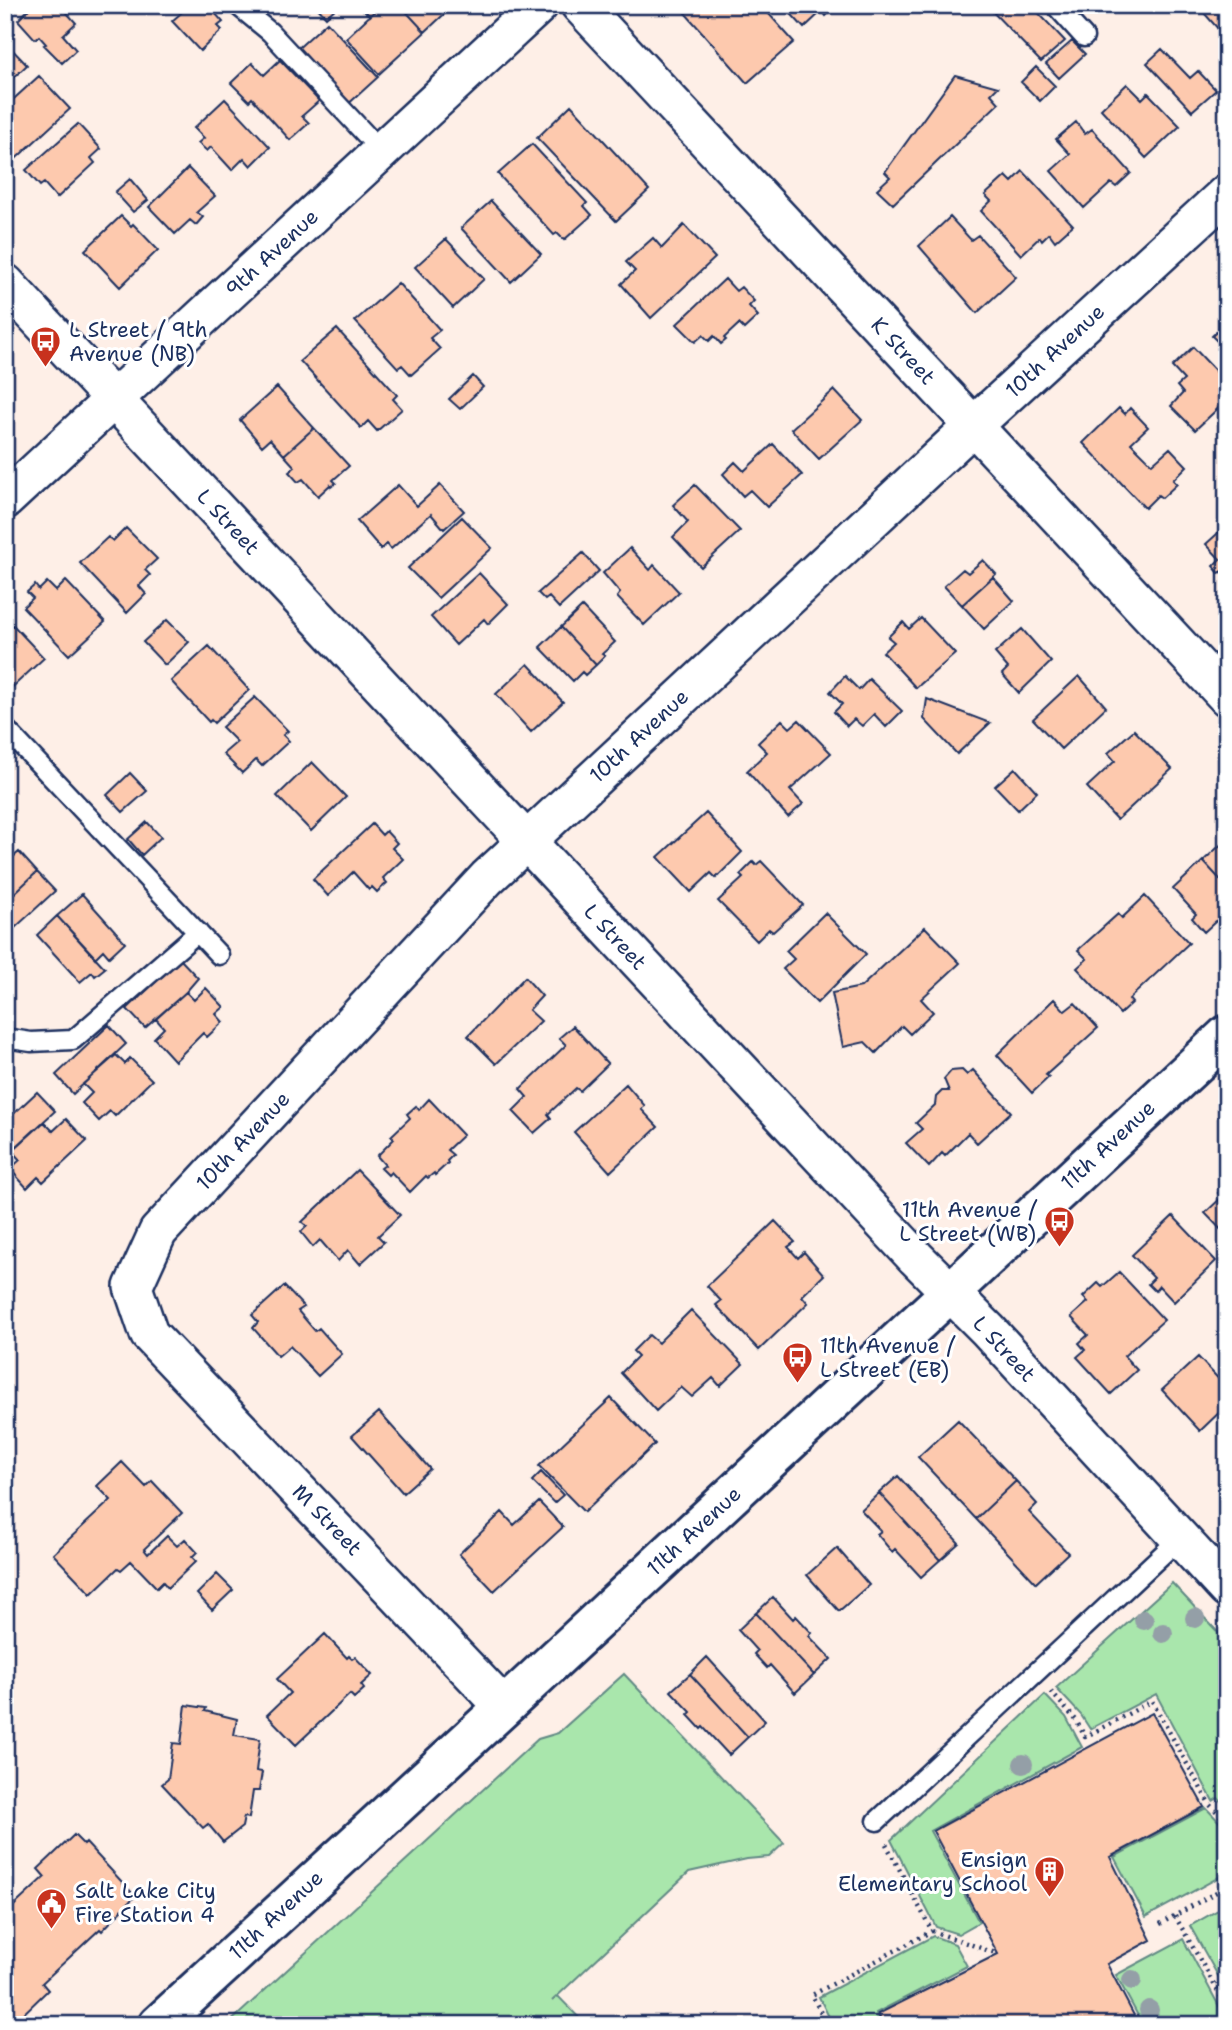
<svg xmlns="http://www.w3.org/2000/svg" width="1232" height="2030" viewBox="0 0 1232 2030" font-family="'Shantell Sans',sans-serif">
<style>
.green{fill:#a9e6ac;stroke:#628a85;stroke-width:2}
.building{fill:#fdc9ae;stroke:#1b2f5e;stroke-width:2}
.lines{fill:none;stroke-linecap:round;stroke-linejoin:round}
.lane-casing{stroke:#1b2f5e;stroke-width:23}
.street-casing{stroke:#1b2f5e;stroke-width:42}
.secondary-casing{stroke:#1b2f5e;stroke-width:44}
.path{stroke:#1b2f5e;stroke-width:4.5;stroke-dasharray:2 5;stroke-linecap:butt}
.lane{stroke:#fff;stroke-width:18}
.street{stroke:#fff;stroke-width:37}
.secondary{stroke:#fff;stroke-width:38}
.tree{fill:#949fa7}
.labels{text-anchor:middle;dominant-baseline:central;stroke-width:6;stroke-linejoin:round;paint-order:stroke}
.street-label{font-size:21px;fill:#1b2f5e;stroke:#fff}
.poi-label{font-size:21px;fill:#1b2f5e;stroke:#fff;text-anchor:start}
</style>
<rect width="100%" height="100%" fill="#feefe7"/>
<filter id="ink" filterUnits="userSpaceOnUse"><feTurbulence type="fractalNoise" baseFrequency=".0143" numOctaves="2"/><feDisplacementMap in="SourceGraphic" scale="14" xChannelSelector="R" yChannelSelector="G"/><feConvolveMatrix kernelMatrix="1 2 1 2 8 2 1 2 1" color-interpolation-filters="sRGB"/></filter>
<g filter="url(#ink)">
<path class="green" d="M1172,1583l55,59v166l-9,-10 -5,3 -57,-107 -66,35 -9,-14 -25,-27z
M624,1674l160,169 -15,14 -22,2 -58,13 -137,129 6,-5 28,29h-359l311,-286 20,-6z
M1045,1695l21,22 16,30 -152,84 49,91 -21,12 -22,-7 -45,-87z
M1206,1808l21,22v43l-81,44 -32,-60z
M1227,1905v87l-37,-66z
M933,1936l22,8 12,22 -91,47 5,12h-48l-14,-28z
M1183,1939l44,82 -2,4h-82l-27,-50z"/>
<path class="building" d="M33,5h27l16,18 -13,12 13,15 -14,13 -18,-18 2,-1 -7,-8 -4,3 -17,-19z
M190,5h9l2,2 7,-2 15,17 -5,4 4,4 -22,21 -28,-30z
M315,5h24l-13,12z
M359,5h22l-11,11z
M381,5h19l25,27 -46,42 -33,-36z
M400,5h54l-29,27z
M678,5h83l33,37 -47,41z
M777,5h60l-11,11 -4,-5 -18,17 -20,-22 -3,3z
M993,5h38l34,36 -24,21 -52,-54z
M1197,5h30v19l-7,7z
M327,22l51,55 -33,30 -51,-55z
M1072,41l13,13 -26,24 -13,-14z
M5,42l22,23 -22,21z
M1162,49l28,29 8,-7 18,19 -24,21 -45,-48z
M280,60l39,41 -17,15 7,7 -19,17 -38,-42 -3,3 -18,-18 21,-20 12,12z
M1036,67l19,19 -15,15 -19,-19z
M955,75l43,12 -7,7 8,9 -106,101 -16,-15 13,-12 -5,-5z
M39,76l31,33 -61,56 -4,-5v-53z
M1127,84l15,15 6,-6 32,33 -34,32 -45,-49z
M225,99l45,48 -19,19 -7,-8 -12,12 -21,-23 -4,4 -9,-8 6,-5 -10,-10z
M571,105l78,85 -33,31 -79,-83z
M1076,122l9,12 7,-5 39,44 -15,14 -5,-4 -27,25 -33,-37 19,-17 -14,-15z
M78,124l23,25 -10,9 4,5 -38,35 -13,-15 -4,3 -14,-16z
M532,144l55,59 -3,3 8,9 -28,25 -7,-7 -3,2 -56,-61z
M188,168l27,28 -18,16 6,5 -7,8 -6,-5 -15,14 -26,-27z
M1023,171l50,54 -18,16 -6,-8 -7,7 -2,-3 -19,18 -40,-44 10,-10 -6,-6 21,-19 6,6z
M130,179l18,21 -15,12 -18,-20z
M491,201l50,53 -30,28 -50,-54z
M121,216l10,10 2,-2 25,26 -38,37 -35,-37z
M950,217l21,23 7,-5 38,42 -39,36 -58,-67z
M684,225l31,33 -64,60 -30,-34 14,-13 -9,-9 27,-24 9,10z
M446,239l38,40 -31,29 -38,-41z
M725,279l11,12 5,-4 13,14 -5,5 9,10 -14,13 -5,-5 -15,14 2,2 -5,4 -7,-8 -5,5 -6,-6 -8,7 -18,-18z
M398,283l42,47 -10,8 10,11 -29,26 -9,-10 -4,3 -43,-47z
M1227,316v35l-15,-15 15,-14 -4,-3z
M337,329l60,66 -4,4 9,10 -25,22 -9,-10 -7,7 -61,-67z
M1193,347l34,36v17l-32,30 -24,-24 12,-13 -6,-7 7,-6 -12,-13z
M473,376l10,11 -23,22 -11,-10z
M277,387l37,41 -30,27 -14,-16 -8,7 -22,-26z
M834,390l28,30 -43,39 -28,-30z
M1119,408l6,6 5,-6 18,19 -17,16 21,21 18,-16 17,18 -14,14 4,4 -15,14 -4,-3 -13,13 -62,-65z
M314,428l35,38 -16,14 3,3 -5,4 -1,-2 -12,11 -15,-17 -5,3 -9,-10 6,-5 -11,-12z
M773,444l29,31 -35,32 -17,-17 -7,6 -20,-22 12,-12 9,9z
M398,485l19,21 23,-21 24,26 -20,18 -13,-15 -40,35 -4,-5 -6,5 -24,-28z
M695,485l45,46 -39,36 -28,-30 15,-15 -15,-17z
M462,517l30,31 -54,50 -30,-30z
M1227,525v50l-4,-4 -4,2 -6,-7 7,-7 -14,-15z
M126,528l31,31 -12,11 5,5 -11,11 7,8 -19,19 -47,-50 28,-26 5,4z
M630,548l20,22 4,-5 25,27 -35,33 -27,-28 3,-4 -17,-20z
M583,553l16,18 -40,37 -10,-11 -4,3 -7,-7z
M983,560l13,14 -34,31 -18,-19 19,-17 5,4z
M479,573l29,31 -20,20 -4,-5 -28,26 -25,-28z
M993,577l21,24 -30,28 -22,-24z
M66,581l39,41 -36,33 -46,-48 10,-9 -6,-6 8,-7 4,5 8,-8 9,9z
M582,607l33,35 -13,12 3,2 -9,9 -35,-38z
M921,618l34,36 -39,34 -33,-36 11,-10 -6,-5 15,-15 6,7z
M167,620l22,22 -24,23 -22,-23z
M13,625l31,33 -39,36v-61z
M561,627l35,38 -11,10 -3,-3 -9,9 -33,-34z
M1022,629l29,33 -32,31 -17,-19 6,-6 -13,-15z
M209,646l40,44 -35,33 -3,-3 -2,2 -38,-41z
M528,664l35,38 -32,30 -35,-38z
M845,676l14,14 10,-11 33,32 -16,16 -12,-13 -12,12 -8,-7 -7,7 -13,-14 8,-8 -12,-12z
M1079,676l27,31 -45,42 -28,-30z
M255,697l33,34 -5,4 6,6 -27,25 -6,-6 -14,13 -19,-19 14,-12 -15,-15z
M927,699l63,24 -33,31 -33,-35z
M782,720l8,8 9,-8 32,33 -41,37 13,14 -15,13 -41,-46 20,-19 -9,-9z
M1134,730l38,39 -55,51 -30,-33 28,-26 -7,-8z
M312,762l34,35 -35,34 -34,-35z
M1015,768l22,24 -19,18 -23,-24z
M130,773l17,18 -24,21 -16,-17z
M706,813l36,39 -26,26 -5,-5 -20,19 -33,-35z
M147,822l14,15 -19,18 -14,-16z
M372,824l10,11 4,-4 11,12 -5,5 11,11 -20,19 4,5 -10,9 -5,-5 -3,3 -16,-18 -25,24 -15,-17z
M1227,839v48l-24,-26z
M19,852l18,20 -32,30v-38z
M761,861l42,44 -30,27 -4,-3 -12,12 -39,-40 25,-23 -3,-3 13,-13 3,3z
M1203,861l24,26v24l-23,21 -12,-14 4,-4 -23,-25z
M37,872l18,19 -50,46v-35z
M82,894l43,48 -16,15 -6,-7 -8,8 -38,-42z
M1145,896l44,47 -60,56 3,4 -12,11 -43,-46 10,-9 -9,-9 40,-36 4,4z
M825,913l41,41 -49,49 -34,-34 11,-10 -8,-8z
M57,916l48,52 -10,8 -3,-4 -12,10 -43,-47z
M925,927l35,36 -39,36 12,13 -23,22 -8,-8 -26,27 -11,-11 -22,5 -11,-54 29,-6z
M180,959l18,19 -12,14 -41,36 -18,-19z
M525,977l17,19 -13,14 12,11 -45,43 -28,-28z
M206,988l18,19 -8,7 7,8 -16,15 -4,-4 -28,28 -21,-23 10,-10 -8,-9 30,-27 8,8z
M1054,999l11,12 10,-8 23,25 -52,47 3,2 -17,16 -35,-38z
M109,1025l17,19 -53,50 -17,-19z
M573,1026l35,38 -28,27 -4,-3 -28,26 3,4 -17,15 -21,-22 14,-14 -7,-8 46,-44 -7,-7z
M116,1055l9,9 5,-6 22,22 -37,36 -5,-5 -11,10 -17,-18 10,-10 -9,-9z
M962,1070l5,5 6,-5 38,42 -34,31 -9,-10 -23,23 -3,-3 -13,14 -23,-24 16,-14 -6,-6 19,-18 1,-8 6,-6h7l-5,-12 7,-8z
M626,1084l19,22 -4,3 17,18 -48,45 -36,-40z
M37,1092l18,19 -50,46v-35z
M429,1099l34,36 -16,15 6,5 -6,6 1,2 -13,12 -1,-2 -6,5 -2,-2 -16,16 -19,-20 -3,3 -7,-7 4,-3 -8,-9 17,-17 -3,-3 19,-18 -3,-4 9,-8 3,4z
M66,1119l21,22 -44,41 -5,-5 -11,11 -17,-19 10,-9 -8,-9 32,-29 9,9z
M357,1170l43,45 -22,21 6,6 -24,22 -12,-14 -10,11 -18,-21 -7,7 -12,-15 6,-6 -5,-4z
M1227,1179v57l-22,-23 17,-16 -4,-4 6,-6 -3,-3z
M1173,1216l43,45 -42,41 -15,-16 -4,5 -7,-7 6,-6 -22,-23z
M775,1221l20,21 -7,5 10,11 6,-6 20,23 -22,21 6,7 -49,47 -43,-45 5,-4 -14,-15z
M1119,1272l45,48 -40,36 13,14 -26,24 -34,-37 8,-7 -6,-7 9,-8 -17,-18 17,-15 -5,-5 15,-14 4,4z
M284,1286l20,21 -6,4 17,20 4,-3 23,26 -24,22 -28,-30 -12,10 -25,-28 5,-6 -6,-7z
M691,1310l52,54 -23,22 -7,-8 -21,19 -11,-10 -25,24 -35,-38 17,-17 -5,-5 16,-16 9,8z
M1198,1357l29,31v17l-27,26 -38,-41z
M611,1398l44,46 -71,68 -45,-46z
M379,1412l51,57 -27,24 -51,-57z
M958,1420l58,61 -40,38 -58,-62z
M122,1462l24,25 6,-6 30,32 -38,36 4,5 19,-18 10,10 8,-7 12,13 -5,5 4,4 -28,27 -5,-6 -6,6 -26,-27 -10,9 -3,-2 -27,26 -38,-40 58,-54 -14,-14z
M541,1472l22,23 -9,8 -22,-22z
M898,1476l61,67 -19,17 -61,-67z
M1016,1481l21,23 -8,8 39,41 -32,30 -60,-64z
M879,1493l61,67 -19,17 -26,-28 -3,3 -15,-18 4,-3 -20,-21z
M539,1502l24,25 -69,64 -35,-37 43,-42 12,13z
M837,1548l32,37 -30,26 -32,-36z
M217,1574l16,16 -21,20 -15,-16z
M773,1597l20,22 3,-3 16,17 -3,3 22,23 -17,16 -58,-62z
M756,1613l58,62 -19,18 -25,-28 -3,3 -13,-14 3,-3 -19,-21z
M325,1634l22,24 2,-2 3,3 3,-2 17,18 -11,10 3,4 -10,9 -4,-4 -54,51 -29,-30 23,-22 -13,-14z
M707,1657l58,64 -17,16 -58,-63z
M690,1674l58,63 -19,18 -26,-28 -2,2 -13,-14 3,-3 -20,-21z
M186,1705l20,3 -1,3 32,8 -3,16 26,4 -4,32 6,1 -3,19h-6l-4,27 -5,-1 -2,10 -19,15 -15,-18 -5,4 -41,-44 6,-5 5,-36 8,1z
M1152,1713l52,94 -94,50 41,83 -44,24 32,61h-256l-5,-11 120,-60 -65,-123z
M74,1835l10,10 2,-2 49,53 -33,35 -2,-2 -58,54 6,7 -36,35h-7v-111l40,-37 -7,-8z"/>
<g class="lines">
<defs>
<path id="lane" d="M237,5l33,27 112,120
M1055,5l29,32
M5,6l1,-1
M5,728l214,227
M5,1038l26,4 42,-2 125,-108
M877,1821l302,-282"/>
<path id="street" d="M580,5l647,692
M5,283l911,975 72,72 239,259
M5,500l534,-495
M504,1707l-355,-373 -16,-47 25,-55 329,-354 486,-452 254,-233"/>
<path id="secondary" d="M158,2025l346,-318 723,-672"/>
</defs>
<use href="#lane" class="lane-casing"/>
<use href="#street" class="street-casing"/>
<use href="#secondary" class="secondary-casing"/>
<path class="path" d="M1051,1692l25,28 9,17 67,-36 58,104 17,17
M1175,1916l52,91
M1160,1924l67,-38
M932,1931l66,23
M827,2025l-15,-30 120,-64 -46,-87"/>
<use href="#lane" class="lane"/>
<use href="#street" class="street"/>
<use href="#secondary" class="secondary"/>
</g>
<g class="tree">
<circle cx="1195" cy="1618" r="10"/>
<circle cx="1144" cy="1620" r="10"/>
<circle cx="1163" cy="1633" r="10"/>
<circle cx="1023" cy="1764" r="10"/>
<circle cx="1132" cy="1980" r="10"/>
<circle cx="1149" cy="2010" r="10"/>
</g>
</g>
<defs>
<symbol id="bus-pin" viewBox="-11 -11 22 30"><path d="M0 17L-7.5 6A9.5 9.5 0 1 1 7.5 6Z" fill="#c8321e" stroke="#fff"/><path d="M-5-6H5V4H4V6H2V4H-2V6H-4V4H-5ZM-3.5-4V0h7V-4ZM-3.5 1.2v1.5H-2V1.2ZM2 1.2v1.5H3.5V1.2Z" fill="#fff"/></symbol>
<symbol id="building-pin" viewBox="-11 -11 22 30"><path d="M0 17L-7.5 6A9.5 9.5 0 1 1 7.5 6Z" fill="#c8321e" stroke="#fff"/><path d="M-4-6H4V6H1V3H-1V6H-4ZM-2.5-4.3h1.7v1.8h-1.7ZM.8-4.3h1.7v1.8H.8ZM-2.5-1h1.7V.8h-1.7ZM.8-1h1.7V.8H.8Z" fill="#fff"/></symbol>
<symbol id="civic-pin" viewBox="-11 -11 22 30"><path d="M0 17L-7.5 6A9.5 9.5 0 1 1 7.5 6Z" fill="#c8321e" stroke="#fff"/><path d="M-.6-6.5H3V-4.5H.6V-3L4-1V1h2V6H-6V1h2V-1L-.6-3ZM-1.2 2.5V6h2.4V2.5Z" fill="#fff"/></symbol>
</defs>
<g fill-rule="evenodd">
<use href="#bus-pin" x="28" y="324" width="35" height="47"/>
<use href="#bus-pin" x="1042" y="1204" width="35" height="47"/>
<use href="#bus-pin" x="780" y="1340" width="35" height="47"/>
<use href="#building-pin" x="1032" y="1854" width="35" height="47"/>
<use href="#civic-pin" x="34" y="1886" width="35" height="47"/>
</g>
<g class="labels">
<g class="street-label">
<text transform="translate(272 253) rotate(-43)">9th Avenue</text>
<text transform="translate(903 351) rotate(47)">K Street</text>
<text transform="translate(1055 351) rotate(-43)">10th Avenue</text>
<text transform="translate(228 522) rotate(47)">L Street</text>
<text transform="translate(639 736) rotate(-43)">10th Avenue</text>
<text transform="translate(615 937) rotate(47)">L Street</text>
<text transform="translate(243 1141) rotate(-47)">10th Avenue</text>
<text transform="translate(1108 1145) rotate(-43)">11th Avenue</text>
<text transform="translate(1004 1349) rotate(47)">L Street</text>
<text transform="translate(327 1520) rotate(46)">M Street</text>
<text transform="translate(694 1531) rotate(-43)">11th Avenue</text>
<text transform="translate(276 1915) rotate(-43)">11th Avenue</text>
</g>
<g class="poi-label">
<text x="69" y="330">L Street / 9th<tspan x="69" dy="24">Avenue (NB)</tspan></text>
<text x="1036" y="1210" text-anchor="end">11th Avenue /<tspan x="1036" dy="24">L Street (WB)</tspan></text>
<text x="820" y="1346">11th Avenue /<tspan x="820" dy="24">L Street (EB)</tspan></text>
<text x="1027" y="1860" text-anchor="end">Ensign<tspan x="1027" dy="24">Elementary School</tspan></text>
<text x="75" y="1891">Salt Lake City<tspan x="75" dy="24">Fire Station 4</tspan></text>
</g>
</g>
<rect width="1232" height="2030" fill="none" stroke="#fff" stroke-width="28"/>
<rect x="14" y="14" width="1204" height="2002" fill="none" stroke="#1b2f5e" stroke-width="2.5" filter="url(#ink)"/>
</svg>
